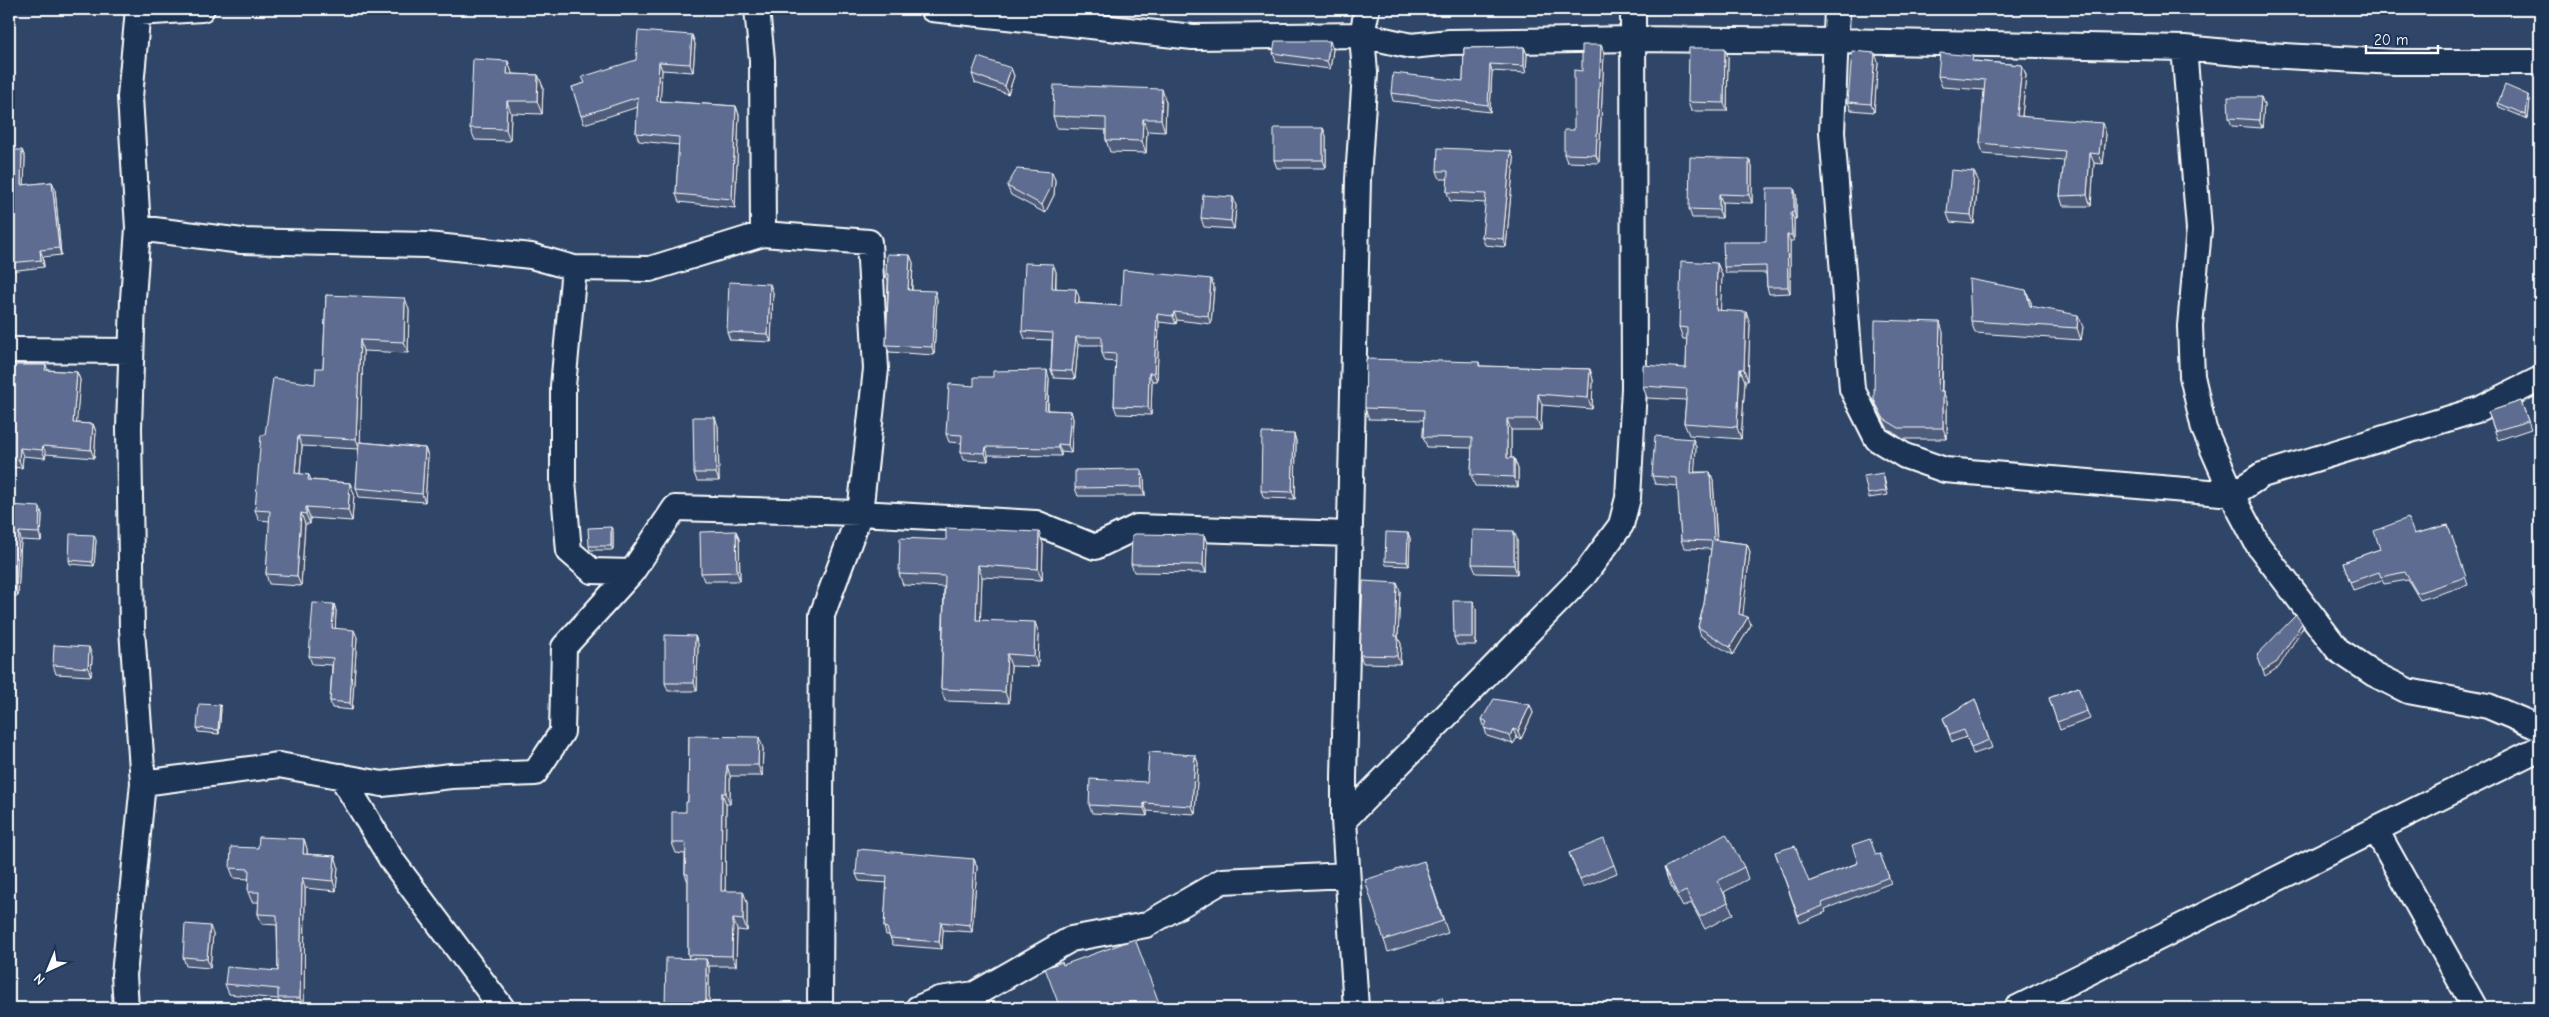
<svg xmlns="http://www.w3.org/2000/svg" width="2549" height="1017" viewBox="0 0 2549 1017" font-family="'Comic Neue',sans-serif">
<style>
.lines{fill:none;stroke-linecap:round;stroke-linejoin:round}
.minor-casing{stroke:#fff;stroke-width:28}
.minor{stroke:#1d3557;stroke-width:24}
.wall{fill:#505d7c;stroke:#fff}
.shaded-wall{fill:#414c65;stroke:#fff}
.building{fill:#5d6c90;stroke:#fff}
</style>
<rect width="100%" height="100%" fill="#304668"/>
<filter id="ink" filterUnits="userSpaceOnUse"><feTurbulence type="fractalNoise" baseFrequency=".02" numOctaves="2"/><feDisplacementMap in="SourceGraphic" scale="10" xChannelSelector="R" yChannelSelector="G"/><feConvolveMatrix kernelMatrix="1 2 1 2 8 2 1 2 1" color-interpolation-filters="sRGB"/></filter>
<g filter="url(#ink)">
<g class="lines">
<defs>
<path id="minor" d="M757,9l5,51 1,174 106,8 7,127 -16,144 176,10 59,24 42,-20 213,7
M932,9l261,28 169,-2 5,-26
M1837,9l-5,123 20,257 25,50 28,17 40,14 288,24 29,-19 218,-66 60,-30
M137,13l65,-4
M2184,48l15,181 -9,97 2,50 12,53 35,80 19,36 80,105 36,24 34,17 80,15 52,22
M138,228l104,13 185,4 104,11 43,12 76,1 113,-35
M9,350l122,1
M632,572l43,-64 185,5 -38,102 -2,393
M341,776l52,86 109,146
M143,783l136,-18 103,19 69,-8 84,-3 27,-41 2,-85 68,-75 -40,-1 -23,-20 -6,-70v-95l11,-118
M1344,820l241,-246 36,-49 7,-27 6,-110 -1,-379
M2376,830l99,178
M126,1008l-2,-33 19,-192 -11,-154 -3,-201 4,-129 5,-71 -8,-131 8,-88
M918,1008l21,-9 36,-5 96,-55 75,-14 76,-44 125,-6
M1356,1008l-12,-188v-42l14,-599 7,-106 -3,-38 49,11 39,-4 183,-3 202,2 349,7 65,6 146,8h145
M2017,1008l523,-260"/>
</defs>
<use href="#minor" class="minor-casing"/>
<use href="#minor" class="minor"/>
</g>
<path class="wall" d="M692,35l3,9 -2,28 -31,-2 -2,31 76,5 3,9 -4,93 -56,-6 -3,-8 3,-49 -40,-4 -3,-8 2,-26 -54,17 -12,-37 13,-4 51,-23z
M1601,45l3,8 -5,110 -32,-1 -3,-8 10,-24z
M1524,47l3,7 -1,19 -34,-2 -2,41 -97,-11 -2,-8 72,-12 1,-33z
M1725,48l3,9 -1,54h-36l-3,-9z
M1333,50l-3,19 -54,-7 -3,-9z
M508,61l4,13 26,1 5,12 -1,27 -31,-1 -1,28 -35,-1 -5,-12z
M1975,61l47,4 4,10 -4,41 84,18 -3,30 -9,-1 -3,43h-28l-3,-10 4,-35 -81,-7 -3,-11 4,-53 -42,-3 -4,-11z
M1878,62l-4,50 -23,-2 -3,-8z
M1011,68l3,8 -6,18 -33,-11 -3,-9z
M2261,97l3,8 -2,23 -30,-2 -3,-8z
M2530,99l-2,20 -29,-12 -1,-4z
M1166,102l-1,30 -18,-1 -1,22 -36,-1 -4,-12v-10l-49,-2 -4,-12z
M1323,128l3,8v32h-49l-3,-8z
M9,150l16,7 -1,28 28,-3 3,7 6,66 -18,2 1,10 -35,4z
M1511,151l3,9 -8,87 -21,-2 -3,-8 4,-34 -36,-2 -3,-9 1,-13h-8l-3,-8z
M1749,159l3,8v36l-30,-1v16h-30l-3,-9z
M1052,172l3,8 -1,15 -9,18 -34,-18 -4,-9z
M1978,180l-4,44 -24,-2 -3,-9z
M1794,188l2,7v24h-2v22h-4v52l-21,1 -2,-7 -1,-14h-40l-2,-6 42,-25z
M1233,197l3,9 -2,23 -30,-2 -3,-9z
M910,255l3,8 -1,27 25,9 -3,56 -45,-3 -3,-7 2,-64 -2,-7z
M1717,263l5,12 -2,36 30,13 -2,57h-3l-4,58 -52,-4 -5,-12 2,-23 -39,-2 -4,-12 43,-18 1,-29h-4l-4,-12z
M1053,264l3,8v16l23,9v6l42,3 90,-27 3,8 -3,37 -34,-4 -1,4 -17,-2 -2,59h-5l-1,34 -34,-1 -3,-8 2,-44 -11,-1 -3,-8v-8h-24l-3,34 -21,-1 -3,-8 1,-30 -27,-1 -3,-8z
M773,292l-2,50 -41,-2 -3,-8z
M326,295l83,14 -1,44 -45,-2 -3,91 65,6 3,8 -3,46 -66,-5 -3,-9 3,-39 -57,-3 -2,28 9,1 2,5 39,3 4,11 -2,27 -42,-3v6h-5l-4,62 -32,-2 -3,-10 4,-53 -11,-1 -4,-10 10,-75 50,-51 8,-16z
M2031,302l1,5 51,20 -2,13 -106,-7 -4,-12z
M1943,332l-1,59h1l4,11v37h-44l-15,-10 -10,-19 -4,-10z
M1479,362l1,4 110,3 3,11 -1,29 -50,-4 -1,25h-30v28h3l4,11v18l-43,-1 -4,-11 1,-27 -45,-1 -4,-10 1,-17 -55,-1 -4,-11z
M9,365h37l2,5 29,2 3,8 -4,43 17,1 3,8 -2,26 -48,-4 -1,4 -22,-2 -1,12 -13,-1z
M1049,378l-1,32 23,1 2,8 -2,34 -10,-1v4l-73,-1v6l-24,-1 -3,-8 1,-9 -13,-1 -3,-8 28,-48z
M2521,401l10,28 -33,11 -10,-28z
M718,426l1,55h-22l-3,-8z
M1294,434l2,7 -1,58 -31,-1 -3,-7z
M1693,439l3,8 -2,25h16l3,8 4,60 30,4 3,8 -8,63 9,10 -18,30 -32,-19 -3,-9 6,-23 7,-55 -27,-1 -3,-8 -3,-54 -23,-2 -3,-8z
M1141,469l3,9 1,18h-67l-3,-8z
M1884,477l4,18 -19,3 -1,-4z
M9,505l33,9 -1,27 -20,-1 -3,56h-9z
M2448,525l20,60 -48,15 -12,-20 -24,4 -2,-4 -29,10 -10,-28 37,-13 34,-15z
M613,531v19h-23l-1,-4z
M736,531l3,8 1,42h-36l-3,-8z
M1408,533l2,5 -1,28 -23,-1 -1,-4z
M1204,535l3,8 -1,30 -72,-1 -3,-8z
M1517,539v35l-41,-1 -4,-9z
M96,540l-2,26 -24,-2 -1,-4z
M1043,544l-1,36 -60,-3 -2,43 59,14 -1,33 -27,-1 -2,37 -64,-2 -4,-12 3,-102 -41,-2 -4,-11z
M1397,583l3,8 -2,46 3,7 -1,20 -37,-1 -3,-8z
M1473,601l3,8v36h-19l-3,-8z
M334,604l2,7 -1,17 22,9 -5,73 -20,-2 -2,-7 2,-36 -20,-1 -3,-8z
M695,636l3,8 -1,47h-29l-3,-8z
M92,656l-1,20 -35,-2 -3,-9z
M2078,687l12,32 -30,11 -11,-32z
M1975,699l17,49 -19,6 -6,-17 -15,5 -9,-24z
M220,705l1,4 -2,25 -21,-2 -1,-4z
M1530,705l3,8 -12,26 -4,-1 -4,6 -26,-8 -5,-17z
M689,736l74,12 -1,28h-32v28h-4l-1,87 22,11v29l-10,-1 -1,36h-27v42h-44l24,-49 -1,-4v-73l-3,-8v-20l-9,-1 -4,-10 14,-31 2,-10z
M1195,755l3,8 -3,51 -48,-3v5l-55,-3 -3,-8 58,-23z
M304,839l3,10v5l28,2 3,10 -2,25 -31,-3 -1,120h-22l-4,-9 -49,-5 -4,-10 53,-13 -1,-46 -15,-1 -4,-10 1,-12h-7l-4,-10 1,-13 -15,-1 -4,-10 28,-20z
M1775,852l34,30 71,-28 11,29 -66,26 1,3 -26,11z
M1569,853l45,12 3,8 -34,14z
M974,859l3,8 -5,65 -29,-2 -1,19 -49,-4 -4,-10h-3l-2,-8 3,-44 -28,-2 -3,-7z
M1424,861l24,72 -60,19 -4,-12z
M1744,867l4,12 -24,13 4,10 5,12 -28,15 -14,-26 -8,4 -15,-27 -4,-12z
M2540,925v41h-2l-3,-8z
M213,934l-3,34 -24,-2 -3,-9z"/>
<path class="shaded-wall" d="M692,35l3,9 -2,28 -3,-8z
M1330,41l3,9 -3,19 -3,-8z
M1601,45l3,8 -5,110 -3,-8z
M1524,47l3,7 -1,19 -2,-7z
M1725,48l3,9 -1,54 -3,-8z
M1875,53l3,9 -4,50 -3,-8z
M508,61l4,12v13l-5,-12z
M659,62l3,8 -2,39 -3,-8z
M1490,64l2,7 -2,41 -2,-7z
M2022,65l4,10 -5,51 -4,-10z
M1011,68l3,8 -6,18 -3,-8z
M538,75l5,12 -1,27 -5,-13z
M1162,89l4,13 -1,30 -4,-13z
M2528,95l2,4 -2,20 -2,-4z
M2261,97l3,8 -2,23 -3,-8z
M507,101l4,12 -1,28 -4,-12z
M736,106l3,9 -4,93 -3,-9z
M1143,119l4,12 -1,22 -4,-12z
M2102,123l4,11 -3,30 -4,-10z
M1323,128l3,8v32l-3,-8z
M22,150l3,7 -1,35 -3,-7z
M1511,151l3,9 -8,87 -3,-8z
M2090,153l4,10 -3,43 -4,-11z
M1749,159l3,8v36l-3,-8z
M1052,172l3,8 -1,15 -9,18 -3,-8z
M1974,172l4,8 -4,44 -3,-9z
M52,182l3,7 6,66 -2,-7z
M1794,188l2,7v24l-2,-7z
M1719,194l3,8v16l-3,-8z
M1233,197l3,9 -2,23 -3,-8z
M1791,213l3,6v22l-2,-6z
M1787,235l3,6v52l-2,-6z
M40,250l3,7 1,10 -3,-7z
M910,255l3,8 -2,34 -3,-7z
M1717,263l5,12 -2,47 -4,-12z
M1053,264l3,8 -1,24 -3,-8z
M1211,279l3,8 -3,37 -3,-8z
M770,284l3,8 -2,50 -3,-8z
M1076,289l3,8 -1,14 -3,-8z
M2026,290l5,12 3,16 -4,-12z
M935,291l2,8 -3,56 -2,-8z
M405,298l4,11 -1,44 -4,-11z
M1174,312l3,8 -1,4 -3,-8z
M1746,312l4,12 -2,57 -4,-12z
M1157,314l2,8 -2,59 -3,-8z
M2078,315l5,12 -2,13 -4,-12z
M1940,322l3,10 -2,70 -3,-11z
M1076,337l2,8 -3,34 -3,-8z
M360,340l3,11 -3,98 -4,-10z
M1590,369l3,11 -1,29 -4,-11z
M1740,369l5,12 -4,58 -4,-12z
M1047,370l2,8 -2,39 -2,-7z
M77,372l3,8 -4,50 -3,-7z
M1149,373l3,8 -1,34 -3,-8z
M1943,391l4,11v37l-4,-11z
M1538,394l4,11 -1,25 -4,-11z
M1071,411l2,8 -2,34 -3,-8z
M715,417l3,9 1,55 -3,-8z
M1507,419l4,11v38l-4,-10z
M93,424l3,8 -2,26 -3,-8z
M1294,434l2,7 -1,58 -3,-7z
M298,436l4,10 -3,38 -4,-11z
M1693,439l3,8 -2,34 -3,-8z
M1058,444l3,8v4l-3,-8z
M43,446l3,8 -1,4 -3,-8z
M986,447l2,8v6l-3,-8z
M20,448l3,8 -1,12 -3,-8z
M425,448l3,8 -3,46 -3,-8z
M1514,458l4,11v18l-4,-10z
M1141,469l3,9 1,18 -3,-9z
M1710,472l3,8 4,68 -3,-8z
M350,483l4,11 -2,27 -4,-11z
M40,507l2,7 -1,27 -2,-8z
M306,507l4,11v6l-4,-10z
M301,513l4,11 -4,62 -4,-10z
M611,527l2,4v19l-2,-4z
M736,531l3,8 1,42 -3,-9z
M1514,531l3,8v35l-3,-9z
M19,532l2,8 -3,56 -2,-7z
M1039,532l4,12 -1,36 -4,-11z
M1408,533l2,5 -1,28 -2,-4z
M94,535l2,5 -2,26 -2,-4z
M1204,535l3,8 -1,30 -3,-8z
M1747,544l3,8 -8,70 -3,-8z
M978,565l4,12 -2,55 -4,-12z
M1397,583l3,8 -2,46 3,7 -1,20 -3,-8 -2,-20z
M1473,601l3,8v36l-3,-8z
M334,604l2,7 -1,24 -3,-7z
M1748,617l3,8 -18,30 -3,-8z
M1035,622l4,12 -1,33 -4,-11z
M2302,623l1,4 -24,40 -14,9 -2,-5z
M354,630l3,7 -5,73 -2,-7z
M695,636l3,8 -1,47 -3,-8z
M89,647l3,9 -1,20 -3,-8z
M1007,654l4,12 -2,37 -4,-11z
M220,705l1,4 -2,25 -1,-4z
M1530,705l3,8 -12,26 -3,-8z
M1513,729l4,9 -4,6 -3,-8z
M759,737l4,11 -1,28 -4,-11z
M1195,755l3,8 -3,51 -3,-8z
M727,765l3,11v28l-4,-11z
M722,793l4,11 -1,98 -4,-11z
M1144,803l3,8v5l-3,-8z
M304,839l3,10v15l-4,-10z
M335,856l3,10 -2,25 -3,-10z
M974,859l3,8 -5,65 -2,-7z
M302,878l3,10 -1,120 -4,-10z
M743,891l4,11v29l-4,-11z
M733,919l4,11 -1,36 -4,-10z
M941,922l2,8 -1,19 -3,-7z
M210,926l3,8 -3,34 -3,-9z
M706,959l3,9v40h-3z"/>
<path class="building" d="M638,31l54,4 -2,29 -31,-2 -2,39 79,5 -4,93 -56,-5 3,-57 -43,-4 2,-36 -57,19 -9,-29 13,-4 -3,-6 54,-17z
M1275,41h55l-3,20 -54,-8z
M1582,45h19l-5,110 -32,-1v-24h10v-60l8,1z
M1524,47v19l-34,-2 -2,41 -97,-12 2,-20 70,8 1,-33z
M1689,48h36l-1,55 -36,-1z
M1852,51l23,2 -4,51 -23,-2z
M1940,53l33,3 -1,5 50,4 -5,51 85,7 -3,31 -9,-1 -3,42 -27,1 5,-45 -85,-8 5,-63 -47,-4z
M978,57l33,11 -6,18 -33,-12z
M473,59l35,2 -1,13 31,1 -1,26h-30l-1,28 -36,-1z
M1054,85l108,4 -1,30h-18l-1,22 -36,-1v-22l-53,-2z
M2505,85l23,10 -2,20 -28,-12z
M2228,97h33l-2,23 -30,-2z
M1274,128h49v32h-49z
M1438,148l73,3 -8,88 -21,-2 4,-43 -39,-2 1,-21h-11z
M9,150h13l-1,35 31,-3 7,66 -19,2 1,10 -32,3z
M1690,157l59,2v36l-30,-1v16l-30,-1z
M1017,169l35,3 -1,15 -9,18 -35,-19z
M1951,170l23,2 -3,43 -24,-2z
M1767,188h27v24l-3,1 1,22h-5l1,52h-21l-1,-21 -42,1 -1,-25h43z
M1203,195l30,2 -2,24 -30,-3z
M887,254l23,1 -2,35 27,1 -3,56 -46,-2 3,-71h-3z
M1681,261l36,2 -1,47 30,2 -2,57h-4l-3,58 -53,-4 3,-34 -44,-3v-21l43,3 1,-40 -8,-1z
M1025,263l28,1 -1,24 24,1 -1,14 46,3 2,-36 88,9 -3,37 -34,-4 -1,4 -16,-2 -3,59h-5l-1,34 -34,-1 2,-52 -14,-1v-16h-26l-4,34 -21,-1 2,-37 -31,-2z
M1969,279l57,11 4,16 48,9 -1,13 -106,-7z
M729,282l41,2 -2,50 -41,-2z
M326,295l79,3 -1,44 -44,-2 -4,99 -58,-3 -3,37 14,2 -1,5 42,3 -2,27 -42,-3v7l-5,-1 -4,63 -31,-2 4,-63 -15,-1 6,-75h4l8,-57 42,6 1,-16h7z
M1875,320l65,2 -2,69h5v37h-44l-15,-9 -10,-19z
M1366,359l113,3v4l111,3 -2,29 -50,-4 -1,25h-30v39h7v19l-43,-2 1,-37 -49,-1 1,-27 -59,-2z
M9,365h37l-1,5 32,2 -4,51 20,1 -2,26 -48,-4 -1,4 -22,-2 -1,12 -10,-1z
M1047,370l-2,40 26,1 -3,34 -10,-1v4l-72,-1 -1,6 -24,-1 1,-17 -16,-1 3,-50 25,2v-9h19v-6z
M2521,401l7,20 -33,10 -7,-19z
M693,417h22l1,56h-22z
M1262,433l32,1 -2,58 -31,-1z
M1655,436l38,3 -2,34 19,-1 4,68 33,4 -8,70 9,3 -18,30 -32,-20 6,-23 8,-63 -31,-1 -4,-62 -25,-2z
M359,442l66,6 -3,46 -66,-6z
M1141,469l1,18 -67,1v-18z
M1883,473l3,18 -18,3 -4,-18z
M2540,491v21l-5,-19z
M9,505l31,2 -1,26 -20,-1 -3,57h-7z
M2408,518l6,16 34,-9 18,52 -49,16 -12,-21 -24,5 -2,-5 -29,10 -7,-20 37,-13 -6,-18z
M611,527v19h-22l-1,-18z
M946,528l93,4 -1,37 -60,-4 -2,55 59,2 -1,34 -27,-2 -2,38 -64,-3 4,-113 -46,-2 1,-36 46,2z
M1473,530l41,1v34l-42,-1z
M736,531l1,41 -36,1 -1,-41z
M1386,532l22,1 -1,29 -22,-1z
M70,534l24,1 -2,27 -23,-2z
M1135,534l69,1 -1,30 -72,-1 1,-29z
M1363,581l34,2 -2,53h3l-1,20 -37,-1z
M2540,589v29l-9,-26z
M1453,601h20v36h-19z
M313,603l21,1 -2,24 22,2 -4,73 -20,-2 3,-43 -24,-2z
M2296,615l6,8 -25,39 -14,9 -6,-16z
M665,635l30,1 -1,47h-29z
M54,645l35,2 -1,21 -35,-3z
M2078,687l9,24 -30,11 -8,-24z
M1494,699l36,6 -12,26 -5,-2 -3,7 -26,-8 3,-6 -5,-3z
M1975,699l14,41 -18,7 -7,-17 -14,5 -7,-17z
M199,704l21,1 -2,25 -21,-2z
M689,736l70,1 -1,28h-31l-1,28h-4l-1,98h22v29l-10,-1 -1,37 -44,-1v-81h-3l1,-31h-14v-31h14v-10h2z
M1149,752l46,3 -3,51 -48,-3v5l-55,-3 1,-26 57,3z
M1726,834l18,33 -26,14 10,21 -28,15 -14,-26 -8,4 -14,-27z
M259,837l45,2 -1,15 32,2 -2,25 -31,-3 -2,120h-22v-9l-53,-5 2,-17 51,4 -1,-56 -19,-1 1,-22h-11l1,-23 -19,-1 1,-21 27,1z
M1604,839l10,26 -34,14 -11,-26z
M1870,839l6,16 4,-1 9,23 -67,26 1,3 -25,10 -23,-64 20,-6 14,36 49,-19 -6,-18z
M858,849l116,10 -4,66 -29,-3 -2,20 -49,-4 -3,-10 -3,-1 3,-51 -31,-2z
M1424,861l19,60 -59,19 -19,-60z
M185,924l25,2 -3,33 -24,-2z
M2537,925h3v33h-5z
M1135,939l26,69h-101l-15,-40 17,-6 1,3z
M666,958l40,1v49h-41z
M1442,997l3,11h-28z"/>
</g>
<rect width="2549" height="1017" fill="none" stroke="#1d3557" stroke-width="30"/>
<rect x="15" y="15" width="2519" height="987" fill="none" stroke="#fff" stroke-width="2" filter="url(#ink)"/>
<g transform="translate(48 970) rotate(224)" stroke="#1d3557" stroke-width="4" paint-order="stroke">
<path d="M0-4L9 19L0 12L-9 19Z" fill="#ffffff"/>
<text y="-8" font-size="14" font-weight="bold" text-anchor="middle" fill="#ffffff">N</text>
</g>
<path d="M2366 45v8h72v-8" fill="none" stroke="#ffffff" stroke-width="2.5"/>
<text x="2374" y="45" font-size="15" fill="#ffffff" stroke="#1d3557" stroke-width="4" paint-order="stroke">20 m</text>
</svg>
